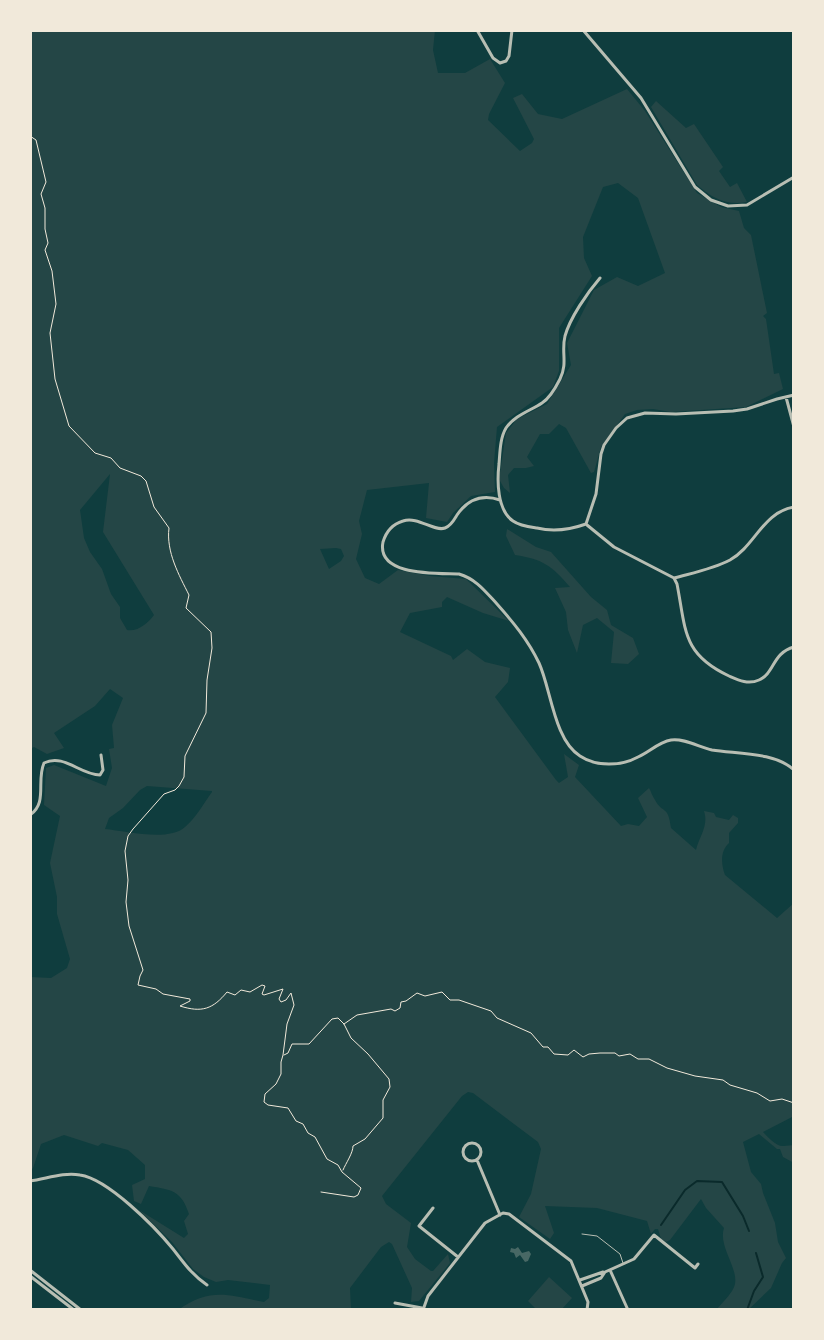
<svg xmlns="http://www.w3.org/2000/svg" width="824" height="1340" viewBox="0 0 824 1340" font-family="'Open Sans',sans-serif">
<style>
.green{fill:#244646;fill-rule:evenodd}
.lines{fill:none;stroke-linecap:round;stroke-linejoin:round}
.stream{stroke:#0a2a2b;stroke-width:2}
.building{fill:#486865}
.path{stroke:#f1e9da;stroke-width:1}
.service{stroke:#b8beb3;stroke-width:1}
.minor{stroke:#b8beb3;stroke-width:3}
.tertiary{stroke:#b8beb3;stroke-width:3}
</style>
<rect width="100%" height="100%" fill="#0f3d3e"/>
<path class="green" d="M30,30h405l-2,20 5,23h27l25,-14 15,24 -16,31 -1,6 32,31 12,-8 2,-4 -21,-41 9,-4 16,20 24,5 65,-30 18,22 52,82 24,14 18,4 5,17 7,7 16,78 -4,3 3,3 8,55 5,-1 4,16 -37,18 -75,5 -18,-3 -16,1 -12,4 -24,33 -7,25 -3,1 -25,-45 -7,-4 -10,10h-9l-13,23 7,9 -8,2h-12l-6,7 2,18 -6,-5 -5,-9 7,-46 11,-14 30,-15 24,-39 -4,-22 27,-53 23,-13 21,9 27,-13 -27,-75 -20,-15 -15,4 -20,50 1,21 8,18 -33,52v43l-6,16 -56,40 -3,36 1,29 -24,4 -18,17 -6,9 -21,-4 3,-35 -62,7 -8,31 3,13 -6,25 9,19 14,6 19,-14 32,6 36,3 43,42 -26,-8 -36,-16 -5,5v5l-32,6 -10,19 51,24 2,4 14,-11 18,13 25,6 -2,14 -13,15 61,83 3,3 9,-6 -4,-23 15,11 -4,12 46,49 7,-2 11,2 8,-9 -9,-19 11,-10c2,3 3,8 6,12 8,15 13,4 16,28l25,22c3,-13 13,-24 8,-39l10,2 2,4 13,3 4,-5 5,3v5l-9,10v10c-9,8 -8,21 -4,32l52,43 17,-15v213l-31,16c5,5 13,15 21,14 3,0 7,-1 10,-1v18l-11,-6 -3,-8h-3l-18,-15 -16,8 8,30 10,12 2,9 12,30 3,19 8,16 -4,5 -11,25 -23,22h-32c6,-7 17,-17 19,-26 3,-17 -17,-38 -11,-56l-18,-20 -5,-9 -31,41 -4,2 -5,-3 -3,-10h-3l-4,5 -4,-13 -50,-13 -52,-2 9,27 -4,6 -31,-22 12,-23 10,-45 -3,-7 -65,-49 -5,-1 -6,4 -80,100 4,8 25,19 -4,24 8,12 16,12h2l15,-17 2,9 -31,38 -8,1 1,-14 -20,-44 -3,-2 -8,5 -31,41 1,22h-173c33,-23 50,-15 86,-8l5,-4 1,-13 -42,-5 -12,2 -12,-5 -11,-8 -21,-27 -33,-32 45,28 4,-4 -4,-13 5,-7c-8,-24 -17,-24 -40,-28l-8,18 -7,-3 -2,-16 13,-6v-14l-17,-15 -26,-7 -4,3 -34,-11 -23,9 -8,24 -3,3v-194l21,1 16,-10 3,-9 -13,-45v-17l-7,-34 10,-47 -16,-11 2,-37 8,-3 52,21 6,-18 -3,-19 5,-1 -2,-23 11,-27 -13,-9 -15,17 -41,27 10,15 -17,6 -13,-7 -4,2zM110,474l-7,58 51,83c-6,8 -16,17 -27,15l-7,-12v-11l-9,-13 -9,-25 -12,-17 -6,-14 -4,-28zM336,548l5,1 3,7 -3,5 -12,8 -9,-20zM147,786l65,5v1c-8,11 -16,26 -27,35 -16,15 -60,4 -80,2l4,-11 14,-10 17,-18z
M656,101l30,27 8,-4 29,43 -4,4 11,16 7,-4 10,19c-20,4 -35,-4 -50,-17l-46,-78z
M507,529l29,18 15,5 40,45 16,13 4,15 22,13 6,16 -11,10 -17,-1 3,-31 -17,-14 -14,7 -6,28 -9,-23 -2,-18 -11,-24 15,-1c-18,-21 -27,-28 -55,-32l-9,-19z
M549,1277l23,21 -11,12h-24l-9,-9z"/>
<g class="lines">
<path class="stream" d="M661,1225l24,-35 12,-9 25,1 21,34 6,15
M747,1310l7,-19 9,-14 -7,-24"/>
</g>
<path class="building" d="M518,1247l4,6 7,-2 2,3 -3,7 -3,1 -5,-7 -4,3 -2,-5 -4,-1 1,-4 4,1z"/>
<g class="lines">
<path class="path" d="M30,136l6,4 10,42 -5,12 4,14v21l3,14 -3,7 7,21 4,33 -6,29 5,46 14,47 26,27 16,5 9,10 21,8 5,5 8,26 15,21c-3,24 10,47 20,67l-3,13 25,24 1,16 -5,32 -1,33 -21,43 -1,21 -5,9 -4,4 -11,4 -31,35 -5,7 -3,15 3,29 -2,22 3,24 14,44 -3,6 -2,9 18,4 7,5 27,5v2l-10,5c22,7 33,3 47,-14l8,3 6,-5 9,2 12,-7 3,1 -3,8 2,1 19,-6 -4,10 2,3 5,-2 5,-7 3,12 -7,19 -4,31 -2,7v12l-5,10 -11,10 -1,8 4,3 20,3 8,13 7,3 5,9 7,4 12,22 11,6 4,7 19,16 -3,7 -4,2 -33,-5
M344,1024l13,-9 34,-6 4,2 5,-3 1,-6 5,-1 11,-8 8,3 17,-4 8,8h9l32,11 6,7 34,15 12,14h5l6,7 14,1 6,-5 9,7 6,-3 11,-1h15l4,3 11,-2 8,5h11l18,9 28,8 28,4 7,5 27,8 13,8 12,-2 12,4
M284,1055l4,-2 4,-9h17l23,-25 6,-1 6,6 7,14 17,16 21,25 1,8 -7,13v18l-18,21 -12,7c0,7 -7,17 -10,24"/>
<path class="service" d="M582,1234l15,2 23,18 3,9"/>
<path class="minor" d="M477,30l16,28 7,5 6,-2 3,-5 3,-26
M583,30l58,68 54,89 16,13 17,6 19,-1 47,-28
M600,278c-13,15 -30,40 -35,58 -4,16 3,27 -5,43 -4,8 -10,19 -18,24 -12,8 -27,12 -36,25 -6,10 -6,24 -7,36 -2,17 -2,46 14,57 7,5 17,6 24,7 17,4 32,2 49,-4l10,-30 5,-40 3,-9 12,-17 11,-10 18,-5 31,1 57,-3 14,-2 30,-10 17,-4
M786,397l8,30
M500,500c-18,-6 -32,-1 -43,15 -3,5 -6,11 -12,13 -11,4 -27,-12 -42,-7 -10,3 -17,11 -20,21 -7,35 56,31 76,32 17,5 26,17 38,30 16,18 31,36 42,59 12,26 15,77 41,93 16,11 42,10 58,1 11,-5 21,-15 33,-17 13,-2 28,7 41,10 25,4 63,2 82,20
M587,525l27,22 60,31 3,6c9,46 5,70 52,92 9,4 19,9 30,4 16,-7 13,-27 35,-33
M674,578c18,-5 39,-9 56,-18 25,-14 33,-48 64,-53
M30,815c18,-12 6,-34 14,-52 20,-10 36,12 56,12l3,-5 -2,-15
M463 1152a9 9 0 1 1 18 0a9 9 0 1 1-18 0Z
M477,1160l23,55
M30,1181c16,-2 33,-9 50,-6 28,4 75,52 93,74 11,14 19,26 34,36
M433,1208l-14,18 39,31
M610,1270l18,40
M580,1280l23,-8
M582,1286l19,-8 4,-6 29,-13 20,-24 41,33 3,-4
M395,1303l27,5
M423,1310l5,-14 57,-73 18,-10 6,1 62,47 17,41 -1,8"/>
<path class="tertiary" d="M30,1270l51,40
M30,1276l44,34"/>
</g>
<rect width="824" height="1340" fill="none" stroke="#f1e9da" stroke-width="64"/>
</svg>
